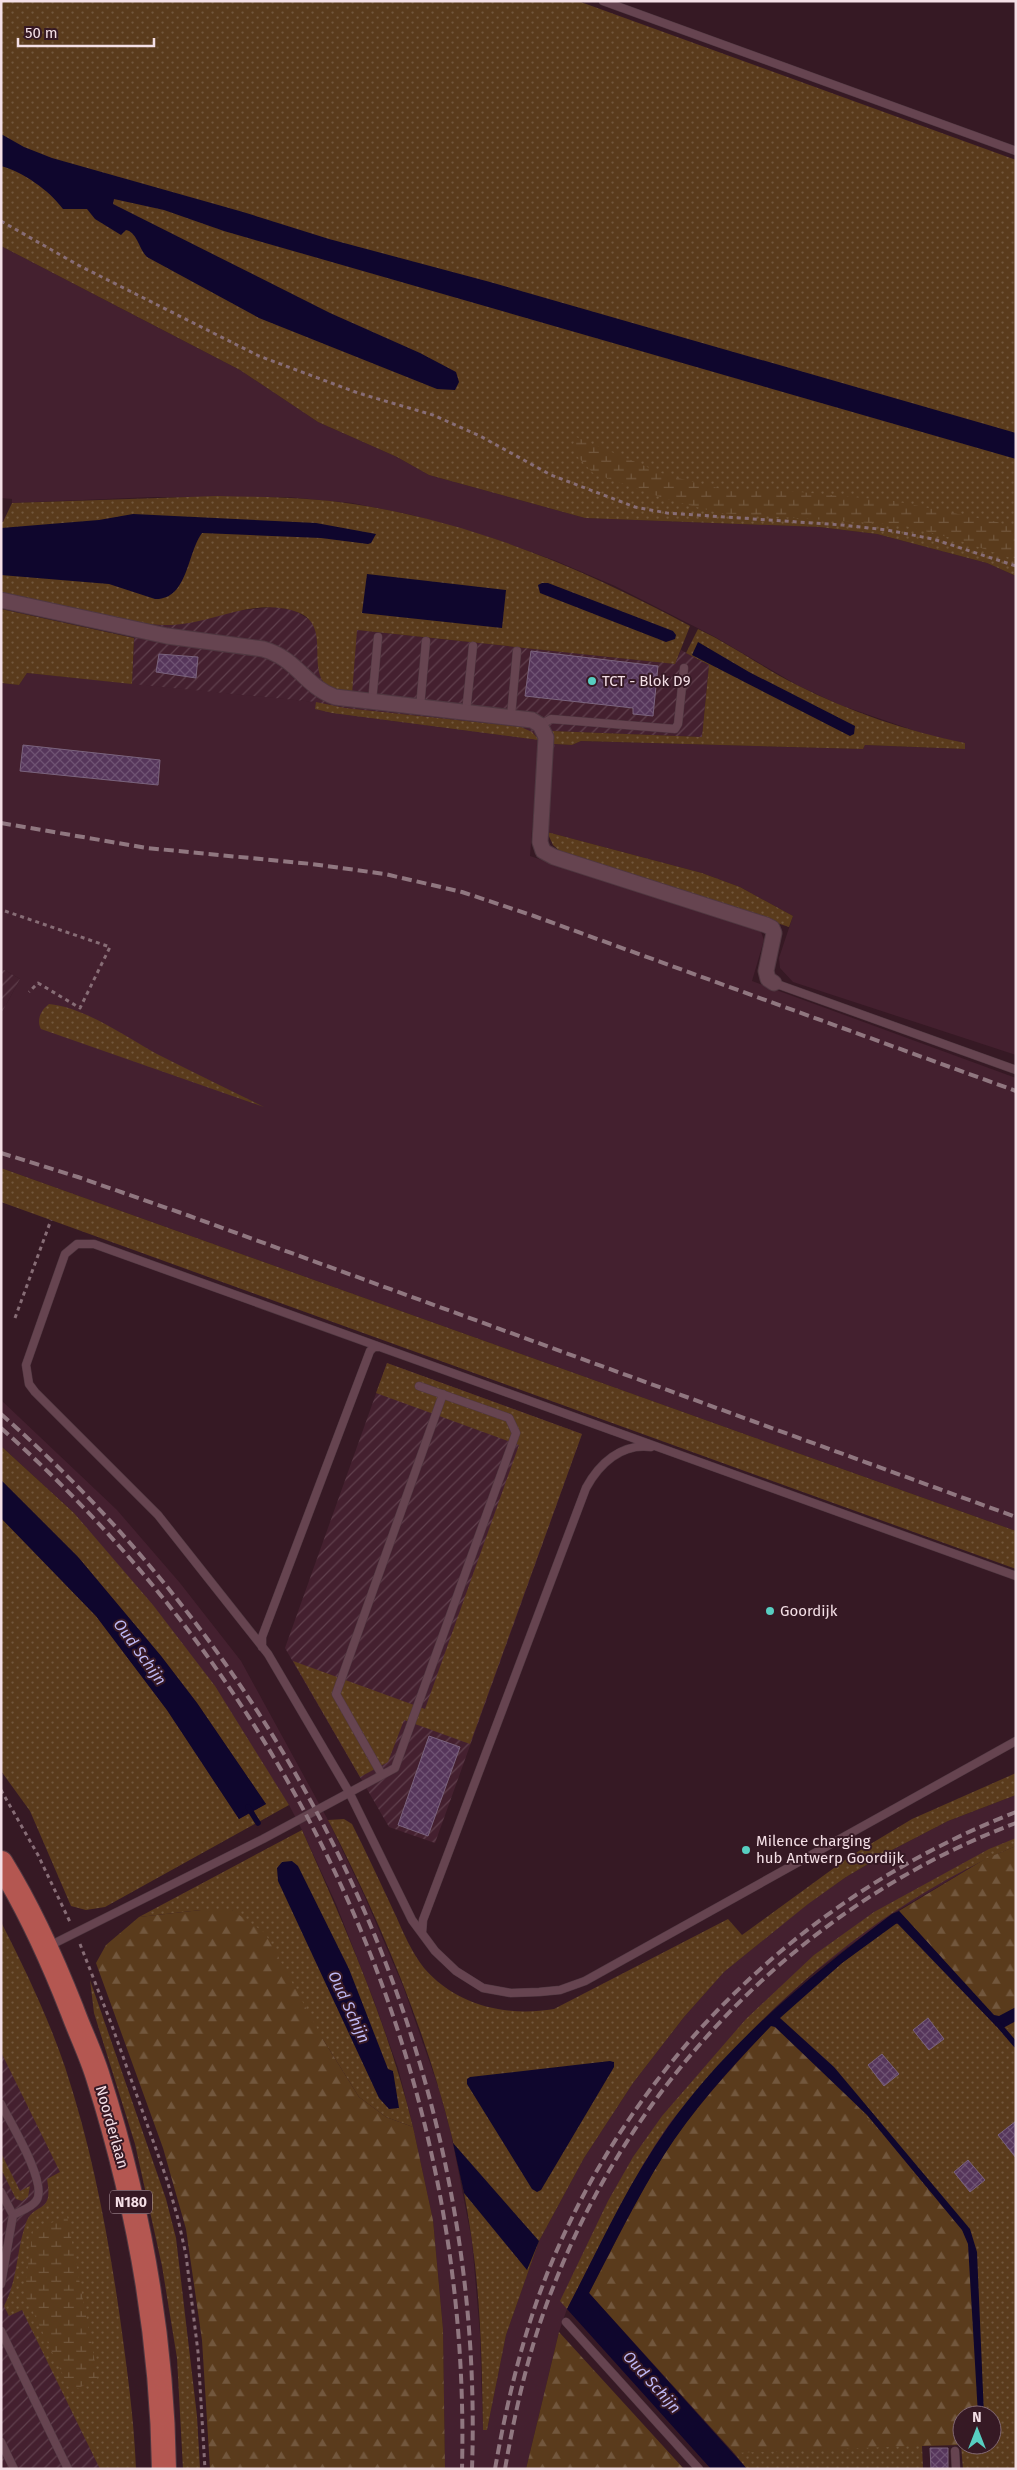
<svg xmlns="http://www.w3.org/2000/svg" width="1017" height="2470" viewBox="0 0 1017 2470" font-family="'Fira Sans',sans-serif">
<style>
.built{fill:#44202f}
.industrial{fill:url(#industrial-furrows)}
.green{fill:url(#green-dots);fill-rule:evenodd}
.forest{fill:url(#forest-firs)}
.wetland{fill:url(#wetland-marsh)}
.water{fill:#0f062d}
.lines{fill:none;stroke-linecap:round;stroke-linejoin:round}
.stream{stroke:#0f062d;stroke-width:5.5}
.building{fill:url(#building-cross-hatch);stroke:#7a637d}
.lane-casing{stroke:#503841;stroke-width:9}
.street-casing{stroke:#503841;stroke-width:17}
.primary-casing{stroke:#503841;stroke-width:26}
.path{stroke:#876d76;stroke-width:3;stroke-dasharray:4 4;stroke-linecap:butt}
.lane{stroke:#664450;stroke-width:8}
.street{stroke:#664450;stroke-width:15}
.primary{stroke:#b45751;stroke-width:24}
.rail{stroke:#907780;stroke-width:4;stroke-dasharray:10 5;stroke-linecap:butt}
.poi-dot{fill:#57cec1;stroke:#361924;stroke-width:2}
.labels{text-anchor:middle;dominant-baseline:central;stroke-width:4;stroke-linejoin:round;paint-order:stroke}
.shield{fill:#361924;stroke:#bba4ac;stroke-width:1}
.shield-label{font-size:14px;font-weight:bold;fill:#f4dfe6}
.poi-label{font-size:15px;fill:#f4dfe6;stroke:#361924;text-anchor:start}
.street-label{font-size:15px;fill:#f4dfe6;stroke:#361924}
.water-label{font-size:16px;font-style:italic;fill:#bdb8f4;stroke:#361924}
</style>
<defs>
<pattern id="industrial-furrows" width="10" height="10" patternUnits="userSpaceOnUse" patternTransform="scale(1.25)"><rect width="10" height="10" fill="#44202f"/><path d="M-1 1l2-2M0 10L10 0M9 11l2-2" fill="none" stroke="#60404d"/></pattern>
<pattern id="green-dots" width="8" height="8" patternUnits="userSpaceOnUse" patternTransform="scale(1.25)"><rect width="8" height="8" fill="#5a3b1c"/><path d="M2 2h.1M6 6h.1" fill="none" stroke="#72573d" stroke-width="1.8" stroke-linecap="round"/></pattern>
<pattern id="forest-firs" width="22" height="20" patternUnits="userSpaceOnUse" patternTransform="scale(1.25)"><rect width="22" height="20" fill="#5a3b1c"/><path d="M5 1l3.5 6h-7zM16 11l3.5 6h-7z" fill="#72573d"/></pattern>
<pattern id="wetland-marsh" width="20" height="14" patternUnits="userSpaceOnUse" patternTransform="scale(1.25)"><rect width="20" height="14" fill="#5a3b1c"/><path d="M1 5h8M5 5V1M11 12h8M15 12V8" fill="none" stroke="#72573d"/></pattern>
<pattern id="building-cross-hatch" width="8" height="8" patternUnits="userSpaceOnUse" patternTransform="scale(1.25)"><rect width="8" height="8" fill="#56365b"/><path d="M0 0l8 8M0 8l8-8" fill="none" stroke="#6f5373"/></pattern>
</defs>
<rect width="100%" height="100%" fill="#361924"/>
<path class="built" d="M1,246l239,124 78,52 79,35 32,18 156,43 234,9 58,7 110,29 29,13v479l-223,-73 -13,-14 -1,-10 14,-42 -53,-29 -38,-14 -155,-41 7,-88 18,1 9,-4 282,8 2,-4 100,4v-6l-35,-7 -90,-31 -43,-20 -82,-48 -100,-51 -59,-25 -61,-22 -83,-24 -60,-12 -65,-6h-133l-142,6v-4l-11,-1z
M27,673l289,29 -1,7 17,4 207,27 -9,116 224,73 7,3 3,8 -12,41 264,97v453l-1015,-363v-154l19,-35 -19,-11v-285l18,2z
M1,1400l116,110 63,73 61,78 87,159 36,75 39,91 36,103 12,44 21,108 8,93 3,96h4l19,-95 33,-94 45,-83 49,-75 51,-66 40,-45 83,-68 39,-27 46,-27 56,-29 68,-26v51l-31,13 -93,55 -80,60 -59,54 -85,99 -40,64 -61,118 -8,23 -33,137h-81l-2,-140 -10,-109 -20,-93 -15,-59 -24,-67 -38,-97 -34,-74 -13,-25 -215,-292 -73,-67z"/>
<path class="industrial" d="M273,607l21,3 16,10 47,10 318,34 6,-14 28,15 -7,72 -150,-6 3,18 -15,-1 -1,-8 -207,-27 -17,-4v-7l-183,-18 3,-62z
M1,968l19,11 -19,35z
M387,1363l195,71 -147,409 -46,-16 -104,-179z
M1,1969l40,95 75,405h-115z"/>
<path class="green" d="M1,1h577l438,159v416l-29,-13 -110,-29 -58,-7 -234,-9 -156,-43 -32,-18 -79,-35 -78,-52 -239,-124z
M217,496c46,1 91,1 136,8 120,18 232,65 337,122l-15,38 -318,-34 -5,64c-8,-1 -18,-3 -25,-8 -22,-21 8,-65 -36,-76 -40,-11 -79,13 -119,15 -26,1 -50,-6 -74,-11 -33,-7 -65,-15 -97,-22v-70h2l9,-19z
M1,609l133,29 -2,46 -105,-11 -8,12 -18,-2z
M698,629c34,16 65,39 99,56 53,27 110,46 168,58v6l-100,-4 -2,4 -282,-8 -9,4 -18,-1 -2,-13 150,6 7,-72 -23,-12z
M316,702l29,6 176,19 11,5 7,8 -207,-27 -17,-4z
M547,832l155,41 38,14 53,29 -4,11 -228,-75 -8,-7z
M49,1004c35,3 77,33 108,50 35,18 71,35 107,53l-223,-78c-5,-9 0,-19 8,-25z
M1,1168l1015,363v38l-1015,-367z
M387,1363l195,71 -112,310 -66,-24 -16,42 -28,15 -67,-116 132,48 94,-264 -143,-52z
M1,1446l73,67 79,92 62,81 74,119 -184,102 -19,3 -15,-4 -41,-95 -29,-40v-253l95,98 71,94 72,109 27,-15 -69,-101 -36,-47 -83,-99 -77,-77z
M1016,1773v22l-68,26 -56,29 -46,27 -38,27 -84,68 -40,45 -51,66 -49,75 -45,83 -33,94 -19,95h-4c-1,-63 -2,-126 -11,-189 -20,-147 -76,-290 -144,-421l16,-1 8,5c15,30 29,60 43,90 8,18 17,39 29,54 33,38 83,49 130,41l174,-90 14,16 107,-78 63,-38z
M302,1830c43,97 86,194 111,297l-27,-10 -27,-20 -35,-56 -92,-131h-31l-62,7z
M1016,1838v8c-121,50 -232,141 -315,241 -11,13 -24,26 -34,40 -39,57 -68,121 -100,182l-7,-8 48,-100 25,-44 29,-41 84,-97 68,-64 60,-43 115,-63z
M1016,1861v608h-53l-2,-24 -39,1 1,23h-176l-13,-16 -102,-243 149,-195 61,-52 52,-39h6l96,102 6,1 -96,-110zM962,2415h30v30h-30z
M1,1922c24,47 47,95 64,145 27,82 43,167 55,251 7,51 14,100 16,151h-36l-78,-159 -13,6 -5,-10c14,-26 12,-55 22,-83 8,-22 28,-7 21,-44l13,-7 -59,-120z
M90,1980l76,219 10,39 21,178 3,53h-17l-6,-111 -15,-92 -27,-122 -41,-131z
M1,2153l19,38 10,-5 -2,11 -6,4 -6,-2 -15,-30z"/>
<path class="forest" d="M1016,1846v185l-11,-4 -106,-116 86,-52z
M201,1910h31l33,23 59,108 35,56 27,20 27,10 20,93 10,109 2,140h-235l-8,-129 -16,-111 -23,-81 -67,-185 10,-18 33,-28z
M775,2021l51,48 136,161 6,14 10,171h-16v29l-228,9 -145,-160c24,-46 47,-93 74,-137 32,-50 73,-92 112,-135z
M559,2332l125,137h-158z"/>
<path class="wetland" d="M576,437l90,38 59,15 43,-1 126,12 103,21 19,6v32l-61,-21 -53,-14 -183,-12 -53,-14 -73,-26 -17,-18 -4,-8z
M67,2216l31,162 -27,14 -47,-99 9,-62z"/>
<path class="water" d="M1,134l23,13 28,11 191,54 86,27 161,43 526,151v26l-792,-228 -60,-21 -50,-11 -1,5 217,109 90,40 36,19 3,10 -4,8 -18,-1 -178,-71 -112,-61c-8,-8 -10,-25 -21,-27l-5,5 -26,-16 -8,-10h-24c-14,-19 -40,-37 -62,-43z
M133,514l183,9 60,11 -5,9 -3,1 -47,-6 -119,-5c-15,20 -14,67 -47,66l-46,-15 -108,-9v-47l98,-8z
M367,574l139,16 -4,38 -140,-15z
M542,583h6l125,48 3,4 -1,4 -9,3 -126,-49 -2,-8z
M698,642l51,30 106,54 -1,8 -4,2 -158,-81z
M1,1480l77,77 83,99 36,47 69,101 -27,15 -72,-109 -71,-94 -95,-98z
M292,1861l6,5 51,103 39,100 5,2 6,37 -10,1 -10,-11 -101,-217 -1,-13 5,-6z
M899,1911l95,104 5,1 17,-9v14l-13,7 -7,-2 -99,-103 -55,40 -62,55 54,49 136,162 7,23 7,163h-6l-10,-171 -6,-14 -95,-115 -92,-88 -4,-1c-39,40 -77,82 -107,129 -28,44 -51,92 -75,138l158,176h-36l-144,-160c32,-61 61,-126 101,-182 61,-86 141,-150 224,-213z
M610,2061l4,1v5l-73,123 -4,2 -5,-3 -65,-105v-5l3,-2z
M453,2143l86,98 -12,29 -63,-77z"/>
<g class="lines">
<path class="stream" d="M248,1807l10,16
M998,2024l18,21"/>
</g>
<path class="building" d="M531,651l127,15 -5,50 -20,-2v-6l-108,-12z
M159,654l39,3 -2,21 -40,-6z
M23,745l137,15 -2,25 -138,-14z
M429,1736l31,11 -32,89 -30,-11z
M928,2018l16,21 -15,11 -16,-20z
M882,2054l17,20 -15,12 -16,-21z
M1016,2121v37l-18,-23z
M968,2160l17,20 -15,12 -16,-20z
M930,2448h18v21h-17z"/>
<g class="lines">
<defs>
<path id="lane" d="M603,1l413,150
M372,702l6,-65
M420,707l6,-66
M466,712l7,-66
M511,716l6,-65
M540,725l11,-6 124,10 3,-5 6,-56
M774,983l242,87
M1016,1576l-922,-332h-17l-12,10 -39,111 3,19 6,8 123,123 110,139 81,138 63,128 23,31 21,20 27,17 28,5 28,-1 21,-2 25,-9 431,-240
M262,1647v-10l108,-286 4,-4h6
M382,1775l-46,-81 107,-300
M422,1933l1,-13 163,-432c13,-24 35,-45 65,-41
M49,1946l214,-107 132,-71 121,-335 -7,-15 -90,-32
M1,2104c9,18 48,81 35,97 -5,7 -16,10 -23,14
M1,2192l12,23 -12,69
M566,2322l133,147
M1,2331l67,138
M1,2442l13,27
M955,2451l1,18"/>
<path id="street" d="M1,600l166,36 96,13c35,10 41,37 72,48l197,23 8,5 6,12 -6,105 3,9 11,6 212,68 6,3 2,5 -8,38 2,8 6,4"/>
<path id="primary" d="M1,1863c29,47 51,96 71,147 8,22 19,44 26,67 40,126 64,259 66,392"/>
</defs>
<use href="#lane" class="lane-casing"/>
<use href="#street" class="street-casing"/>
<use href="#primary" class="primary-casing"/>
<path class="path" d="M1,221l77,44 181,91 99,37 75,22 47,21 71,39 84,32 32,6 175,12 45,5 46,9 83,27
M5,911l105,36 -30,61 -42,-25 -9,9
M15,1318l36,-98
M1,1790l37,65 32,67
M80,1944l31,79 56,157 11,39 8,36 12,97 7,117"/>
<use href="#lane" class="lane"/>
<use href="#street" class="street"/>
<use href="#primary" class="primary"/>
<path class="rail" d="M1,823l146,25 165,16 73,10 77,18 72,24 482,175
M1,1153l77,24 109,38 829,302
M1,1414c301,265 485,650 471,1055
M1,1428c297,264 471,641 461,1041
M495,2469c12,-68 28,-136 54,-200 85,-210 256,-375 467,-457
M505,2469c11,-63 25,-125 49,-184 81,-209 251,-383 462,-462"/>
</g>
<g class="poi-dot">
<circle cx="592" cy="681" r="5"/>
<circle cx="770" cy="1611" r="5"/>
<circle cx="746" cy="1850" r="5"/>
</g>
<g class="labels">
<rect class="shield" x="110" y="2190.5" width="42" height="23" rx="4"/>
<g class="shield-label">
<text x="131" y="2202">N180</text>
</g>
<g class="poi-label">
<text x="602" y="681">TCT - Blok D9</text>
<text x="780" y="1611">Goordijk</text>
<text x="756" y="1841">Milence charging<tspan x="756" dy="17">hub Antwerp Goordijk</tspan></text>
</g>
<g class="street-label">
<text transform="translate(112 2127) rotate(74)">Noorderlaan</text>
</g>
<g class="water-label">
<text transform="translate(140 1652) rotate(54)">Oud Schijn</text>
<text transform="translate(349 2007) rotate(65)">Oud Schijn</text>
<text transform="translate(652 2382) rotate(48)">Oud Schijn</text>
</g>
</g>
<rect width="1017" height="2470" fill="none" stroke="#f4dfe6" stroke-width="5"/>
<g transform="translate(977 2430)"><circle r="24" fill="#361924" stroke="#826872"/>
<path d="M0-4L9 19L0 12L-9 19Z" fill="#57cec1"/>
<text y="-8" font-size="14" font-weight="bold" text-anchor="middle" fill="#f4dfe6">N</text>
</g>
<path d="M18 38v8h136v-8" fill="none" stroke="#f4dfe6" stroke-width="2.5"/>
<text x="25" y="38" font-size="15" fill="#f4dfe6" stroke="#361924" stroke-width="4" paint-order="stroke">50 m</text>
</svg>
